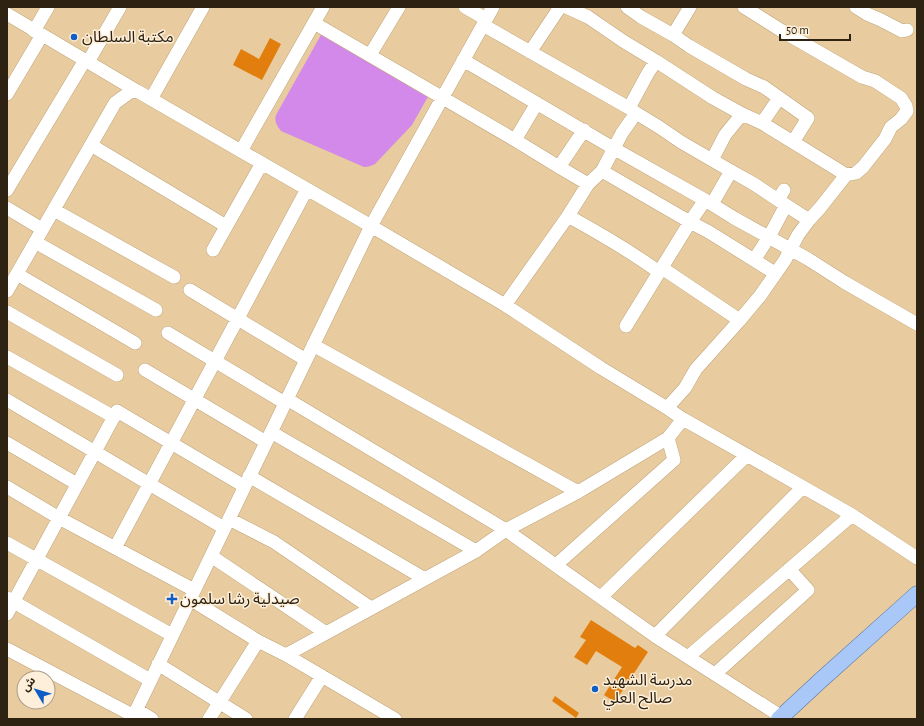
<svg xmlns="http://www.w3.org/2000/svg" width="924" height="726" viewBox="0 0 924 726" font-family="'Alegreya Sans','Noto Sans Arabic',sans-serif">
<style>
.green{fill:#d389e9}
.building{fill:#e27e0e}
.lines{fill:none;stroke-linecap:round;stroke-linejoin:round}
.minor-casing{stroke:#c0a57a;stroke-width:14}
.major-casing{stroke:#5977a4;stroke-width:17}
.minor{stroke:#fff;stroke-width:13}
.major{stroke:#a9c8f7;stroke-width:16}
.poi-dot{fill:#0f5ec8;stroke:#fdefd9;stroke-width:1.5}
.labels{text-anchor:middle;dominant-baseline:central;stroke-width:3;stroke-linejoin:round;paint-order:stroke}
.poi-label{font-size:16px;fill:#2e2312;stroke:#fdefd9;text-anchor:start}
</style>
<rect width="100%" height="100%" fill="#e8cc9f"/>
<path class="green" d="M322,33l107,62 -17,30 -37,39c-4,2 -7,3 -11,3l-83,-36c-4,-5 -7,-10 -5,-16z"/>
<path class="building" d="M270,38l11,6 -19,36 -29,-15 8,-16 18,10z
M591,620l44,28 3,-3 10,7 -33,50 -11,-7 18,-28 -26,-16 -9,14 -13,-8 12,-17 -6,-3z
M555,696l24,17 -3,5 -24,-17z"/>
<g class="lines">
<defs>
<path id="minor" d="M465,7l21,12
M493,7l-122,219 134,79 96,63 66,40 16,11
M566,7l22,10 35,24 33,20 57,37 29,16 20,9 73,45 11,7
M627,7l14,10 32,18 16,11 57,33 18,8 44,31 -15,24
M856,7l11,7 14,6 21,11 5,-1
M7,14l130,77
M314,23l201,117 44,27 29,17
M483,25l146,83 7,5 23,14 22,15 50,29 23,13 24,16 31,20
M34,31l14,-24
M673,35l17,-28
M530,52l30,-45
M370,55l29,-48
M463,60l150,88 92,52 29,18 74,41 36,23 73,42
M88,62l32,-55
M7,94l35,-59
M151,99l52,-92
M629,108l19,-35 8,-12
M762,123l17,-25
M515,140l22,-37
M91,145l135,81
M241,151l82,-144
M712,160l13,-25 17,-21
M559,167l25,-37
M602,171l88,51 15,-22
M7,190l78,-130
M778,200l6,-10
M712,204l19,-33
M7,208l35,21
M54,210l120,67
M568,216l20,-32 14,-13 20,-38 14,-20
M35,242l121,68
M213,250l49,-87
M754,260l15,-23 17,-32
M662,268l73,49 4,4
M17,274l118,69
M190,290l116,70
M7,291l108,-188 15,-11 7,-1 234,135 -239,493
M505,305l63,-89c31,17 62,35 91,56
M7,312l110,63
M626,326l64,-104 19,10 61,38 5,4
M168,333l117,70
M313,345l265,147
M7,357l107,60
M145,370l121,72
M287,399l219,131 72,-38 90,-54 15,-19 120,68 -148,149
M7,400l217,128
M667,408l18,-20 11,-19 43,-48 21,-25 25,-36 13,-25 11,-15 11,-12 26,-33 10,-2 7,-6 22,-28 6,-12 10,-8 6,-8 -1,-5 -5,-8 -26,-17 -13,-4 -80,-46 -38,-24
M271,432l205,119
M7,443l70,41
M249,476l176,103
M7,487l52,31 135,72
M852,515l65,43
M229,519l45,23 97,66
M7,543l165,92
M115,548l192,-359
M211,556l115,77
M556,565l118,-105 -6,-22
M601,597l146,-142
M7,598l143,82
M190,599l68,42 28,14
M7,614l110,-203 127,75
M7,649l127,67
M688,657l164,-142 -49,-28
M158,664l88,55
M715,674l93,-84 -19,-21
M137,710l15,9
M209,719l49,-78
M295,719l27,-43
M395,719l-109,-64 190,-104 30,-21 149,106 130,83"/>
<path id="major" d="M779,719l42,-39 96,-86"/>
</defs>
<use href="#minor" class="minor-casing"/>
<use href="#major" class="major-casing"/>
<use href="#minor" class="minor"/>
<use href="#major" class="major"/>
</g>
<g class="poi-dot">
<circle cx="74" cy="37" r="4"/>
<path d="M170 593h4v4h4v4h-4v4h-4v-4h-4v-4h4z"/>
<circle cx="595" cy="689" r="4"/>
</g>
<g class="labels">
<g class="poi-label">
<text x="82" y="37">مكتبة السلطان</text>
<text x="180" y="599">صيدلية رشا سلمون</text>
<text x="603" y="680">مدرسة الشهيد<tspan x="603" dy="18">صالح العلي</tspan></text>
</g>
</g>
<rect width="924" height="726" fill="none" stroke="#2e2312" stroke-width="16"/>
<g transform="translate(36 690) rotate(308)"><circle r="19" fill="#fdefd9" stroke="#aa9d89"/>
<path d="M0-3L7 15L0 10L-7 15Z" fill="#0f5ec8"/>
<text y="-6" font-size="11" font-weight="bold" text-anchor="middle" fill="#2e2312">ش</text>
</g>
<path d="M780 34v6h70v-6" fill="none" stroke="#2e2312" stroke-width="2"/>
<text x="786" y="34" font-size="12" fill="#2e2312" stroke="#fdefd9" stroke-width="3" paint-order="stroke">50 m</text>
</svg>
